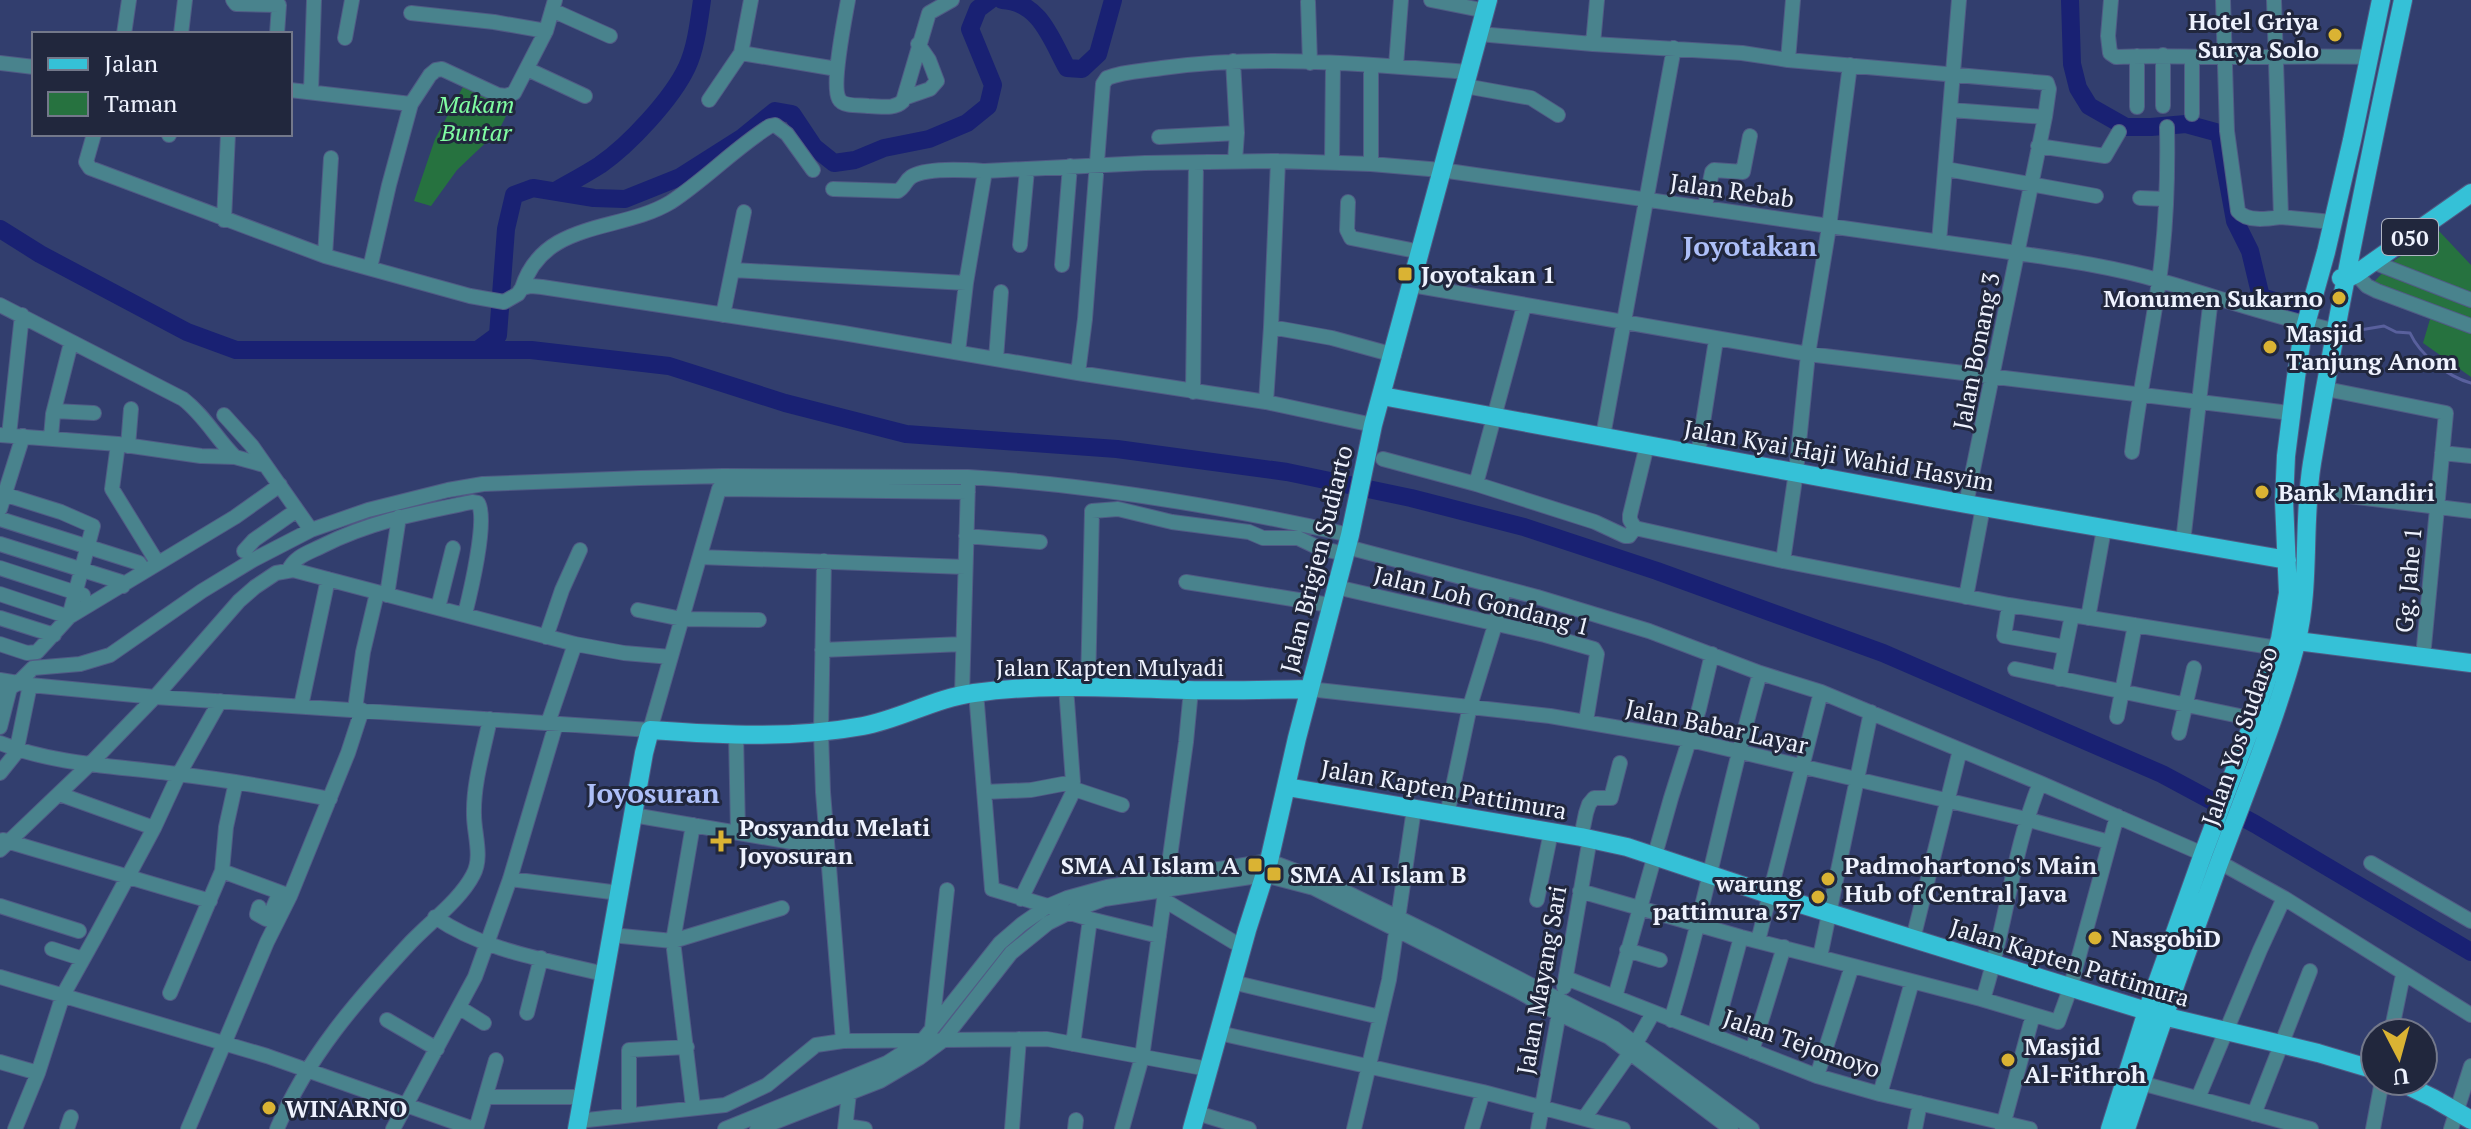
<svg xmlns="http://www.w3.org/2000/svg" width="2471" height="1129" viewBox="0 0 2471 1129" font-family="'PT Serif',serif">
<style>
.green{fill:#26723f}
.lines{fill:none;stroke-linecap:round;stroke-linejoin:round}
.stream{stroke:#59609d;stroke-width:3}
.canal{stroke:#192173;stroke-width:10}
.river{stroke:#192173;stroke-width:18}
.minor-casing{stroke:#505b85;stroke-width:16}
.major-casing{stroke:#505b85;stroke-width:20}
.minor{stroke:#49838d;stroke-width:14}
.major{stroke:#35c1d7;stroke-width:18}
.poi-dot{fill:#dab333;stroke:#21273d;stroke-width:3}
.labels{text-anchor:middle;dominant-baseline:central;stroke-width:6;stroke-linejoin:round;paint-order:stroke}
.shield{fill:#21273d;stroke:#b0b5c4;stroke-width:2}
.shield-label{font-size:22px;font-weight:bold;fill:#eef2fe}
.poi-label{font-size:24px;font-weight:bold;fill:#eef2fe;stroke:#21273d;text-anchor:start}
.park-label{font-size:24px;font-style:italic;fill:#80fea3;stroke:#21273d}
.street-label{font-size:24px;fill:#eef2fe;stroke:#21273d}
.quarter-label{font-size:28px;font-weight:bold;fill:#adbff8;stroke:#21273d}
</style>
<rect width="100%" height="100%" fill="#323e6e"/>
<path class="green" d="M464,85l48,19 -13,26 -42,40 -26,36 -17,-5 21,-62z
M2439,231l32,34v112l-48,-34 10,-34 -63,-23 25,-26z"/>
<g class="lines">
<path class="stream" d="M2360,330l24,-4 12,6 14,1c10,22 38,44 61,50"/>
<path class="canal" d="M1007,945l30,-20"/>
<path class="river" d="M1002,0c38,2 49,39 65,68l15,1 16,-15 15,-54
M2070,0l2,64 6,24 11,18 37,21h25l35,-3 33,9 16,88 15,30 11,46 38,11
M557,190c14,-8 29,-16 43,-25 29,-20 72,-66 87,-98 9,-19 12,-46 15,-67
M0,229l40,25 147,78 49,18h295l138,16 116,37 121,31 211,15 170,23 124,26 113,29 133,44 226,82 279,121 93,50 216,128
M479,349l19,-14 8,-106 8,-34 19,-7 61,10 31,1 55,-22 63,-40 32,-26 17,3 22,33 20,16 21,-3 29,-12 45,-9 38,-16 21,-17 5,-21 -23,-56 8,-20 12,-9"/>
<defs>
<path id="minor" d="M233,0l3,4 43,1 -2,29
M848,0c-3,18 -17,85 -9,99 4,8 21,6 29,7 12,0 26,4 35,-5l26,-88 23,-13
M1431,0l55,11
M2111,0l-3,36 2,17 6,4c36,-2 70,0 105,0 50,0 99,-1 148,0
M2223,0l4,131 11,80c9,11 29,8 43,6
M2274,0l7,217 51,5
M1308,2l2,61
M552,10l58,26
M411,13l83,9 52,9
M124,34l5,-34
M181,34l4,-34
M1479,34l114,10 149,9 46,7 259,23 2,6 -4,28 -79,387
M345,38l7,-38
M1593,44l4,-44
M741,53l96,16
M2163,55v51
M2137,56v51
M1788,60l5,-60
M1233,61l4,72 -2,28
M0,63l34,4
M1371,66v98
M1396,66l5,-66
M527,69l58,27
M1465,86l66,12 27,17
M290,90l121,14
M311,92l3,-92
M904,98l26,-9 7,-8 -8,-21 -11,-16
M709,100l32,-47 10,-53
M1951,110l94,7
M2192,114v-57
M94,134l-8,28 4,6 235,88 145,40 34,6 14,-8 4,-6 9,-2 11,1 301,46 235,40 188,29 107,23
M169,135v-1
M1159,137l78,-4
M2038,146l67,10 14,-24
M1332,163l1,-99
M1946,169l150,27
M833,189l65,2c7,-4 7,-10 13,-14 14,-10 57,-7 74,-6
M2140,198l26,1
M1348,202l-1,28 4,8 70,14
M1705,206l7,-34 2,-2 29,2 7,-36
M224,220l4,-86
M1939,242l20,-242
M1020,245l7,-75
M325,256l6,-98
M2373,262l98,38
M1062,265l8,-99
M370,268l19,-83 22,-81 19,-29 6,-5 6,-1 56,26 8,1 8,-3 32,-62 9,-31
M733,270l233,13
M2356,274l11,12 10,5 94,35
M1412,285l396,69 482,59
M522,288c22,-69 98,-55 149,-86 35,-23 64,-54 99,-76l5,-1 12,9 26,36
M0,305l183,94c21,16 33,39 52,58
M723,315l21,-103
M1271,327l61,11 62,17
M958,352l8,-69 19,-112 160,-8 133,-2 93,3 70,6 576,83c48,7 97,14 144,28 59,17 116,37 176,50
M996,359l5,-67
M1078,373l7,-54 18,-235 4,-6c17,-7 37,-7 55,-10 101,-14 204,-4 306,4
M2326,389l120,24 -23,244
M1193,392l3,-229
M1266,402l5,-75 7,-166
M54,411l40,2
M224,415l28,31 59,84
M0,435l118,9 83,12 34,1 29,8
M9,435l13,-120
M1603,436l71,-388
M51,437l2,-23 18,-71
M118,444l-6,45 45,73
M128,446l3,-37
M2132,452c7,-57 19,-114 27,-171 7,-50 9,-103 8,-154
M2442,453l29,3
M1698,454l18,-114
M1383,459l93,25 119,38 30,14h4l6,-8
M1476,484l48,-178
M2308,491l163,20
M0,493l61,19 32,14 -24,91 -69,-23
M0,509l23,-73
M0,519l139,44 5,7
M1635,528l148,33 226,44 268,43
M1635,528l-5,-8v-5l17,-70
M966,536l74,6
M2183,542l28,-245
M0,544l121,38 2,4
M1347,547l190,50 112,34 111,42 61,19 219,91 163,71
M244,551l10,-11 43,-30
M700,557l265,10
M824,561l-3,171 2,60 20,249
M1783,561l13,-89 12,-118 21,-127 21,-162
M0,568l83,27
M288,571c7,-15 20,-18 34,-25 50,-25 96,-33 150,-44l6,1c10,16 -8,91 -13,111
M1186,582l144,23
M1336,587l209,48 49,14 3,5 -11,67
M387,595l12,-78
M1966,597l17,-90
M2009,605l-5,31 61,11
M438,608l15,-60
M638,610l44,9 77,1
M0,618l54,17
M2088,618l16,-89
M546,637l16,-47 18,-40
M0,644l27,9 10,-1 32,-35 166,-100 45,-32
M575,644l49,9 47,4
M822,650l141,-6
M2015,669l239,50
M2059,679l13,-64
M0,680l30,5 125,12 495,33 69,-241 249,3
M1088,686l4,-175 26,-2 54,13 77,10 14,6h35l21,10 26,6
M1309,689l241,27 140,24 336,79 83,23
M976,692l16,197 98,30 69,17
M0,694l18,-11 15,-15 47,-4 30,-9 92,-64 51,-31 58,-30 57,-20 80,-20 35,-6 157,-6 83,-2 245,1c128,8 256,30 382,58
M962,695l6,-212
M301,706l27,-127
M355,709l8,-57 14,-59
M2117,717l18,-92
M0,727l10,-39
M2179,733l15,-65
M736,734l2,98
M0,743c55,22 119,23 177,31 51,6 103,15 153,25
M0,773l16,-20 14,-68
M984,792l47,-2 42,-8 -7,-95
M59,794l95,34
M633,815l194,33
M1447,815l23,-109 25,-81 9,-36
M1581,837l5,-24 3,-9 5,-6h17l9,-35
M3,840l207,61
M0,850l90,-86 65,-67 84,-96 16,-14 21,-14 17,-3 282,74 -27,79
M2219,862l65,36 187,117
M2371,863l100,58
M222,871l68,25
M510,879l109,14
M1580,891l161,46 240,62 77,23 12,-33 47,-173
M1021,899l52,-107 4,-2 45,15
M1164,900l78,47
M1537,900l14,-68
M0,906l79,25
M259,907l-2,7 9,5 3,-2 10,-23
M435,917c49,34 112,43 169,57
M611,935l62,6 109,-33
M1913,939l47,-189
M1758,941l63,-249
M52,949l31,10
M1627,950l33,10
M1820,957l51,-245
M0,977l267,79 207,73
M1566,978l251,98 63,18 150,35
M1232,982l148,35
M1564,987l26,-149
M170,993l52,-122 4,-44 10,-45
M1615,997l56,-199 28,-89 13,-55
M1983,999c23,-71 29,-147 57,-216
M460,1008l24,15
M527,1013l14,-55
M387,1020l50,29
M1671,1020c35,-114 56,-232 89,-347
M932,1028l15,-138
M1219,1033l264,59 140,37
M2391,1033l12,-58
M1714,1036l27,-99
M1073,1044l17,-125
M1752,1051l32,-104
M0,1062l38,11
M1817,1076l35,-110
M2141,1083l170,46
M1880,1094l32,-112
M487,1097h96
M2198,1098l62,-148 24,-52
M693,1107l-20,-166 20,-116
M1197,1113l52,16
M629,1114v-64l58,-3
M2254,1114l56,-143
M1585,1117l47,-67 21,-37
M578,1121l147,-16 42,-20 49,-40 27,-4 204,-2 161,30
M846,1126l19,3
M15,1129l23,-56 25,-78 34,-61 57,-106 25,-54 41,-73
M67,1129l4,-12
M188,1129l79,-187 23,-46 58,-143 14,-43
M277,1129c30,-72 81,-130 134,-187 20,-21 49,-42 62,-67 10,-18 1,-41 1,-60 -1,-32 10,-66 16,-96
M393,1129l82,-152 35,-98 46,-155
M476,1129l20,-69
M725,1129l162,-66 36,-23 77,-97 22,-19 26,-18 19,-8 40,-11 162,-26 54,20 115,56 176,91 138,101
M757,1129l123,-48 39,-23 23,-17 69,-88 37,-30 22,-11 34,-13 160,-24 50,13 202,102 43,24 50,23 122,92
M845,1129l4,-36
M1012,1129l7,-90
M1075,1129l1,-9
M1122,1129l20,-72 44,-315 5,-52
M1354,1129l35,-149 25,-171
M1472,1129l11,-37
M1538,1129l22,-122
M1915,1129l5,-26
M2002,1129l31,-114
M2373,1129l9,-48
M2451,1129l20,-63"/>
<path id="major" d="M2341,278l5,1 10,-5 115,-81
M1382,396l584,108c107,18 214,38 321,56
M2297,641l174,22
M1287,787l294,50 46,10 141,47 395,122 155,37 57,17
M2398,1081l35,17 38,22
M577,1129l67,-376 6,-23c71,5 143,9 213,-4 38,-7 72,-28 111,-33 71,-10 142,-5 213,-3 41,1 82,0 122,-1
M1192,1129l55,-199 22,-69 28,-123 53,-203 23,-110 115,-425
M2110,1129l37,-118 56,-157 51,-135 26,-80 8,-46 -4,-92 2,-45 10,-79 6,-39 24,-86 26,-112 29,-140
M2126,1129c29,-88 60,-175 92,-263 27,-73 58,-147 78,-222 15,-59 6,-121 16,-181 26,-155 58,-309 91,-463"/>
</defs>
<use href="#minor" class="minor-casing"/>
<use href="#major" class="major-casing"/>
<use href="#minor" class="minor"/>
<use href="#major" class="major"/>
</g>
<g class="poi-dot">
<circle cx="2335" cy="35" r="8"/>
<rect x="1397" y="266" width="16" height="16" rx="4"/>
<circle cx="2339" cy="298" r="8"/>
<circle cx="2270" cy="347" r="8"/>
<circle cx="2262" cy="492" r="8"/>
<path d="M717 829h8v8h8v8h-8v8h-8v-8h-8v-8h8z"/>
<rect x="1247" y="857" width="16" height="16" rx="4"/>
<rect x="1266" y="866" width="16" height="16" rx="4"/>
<circle cx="1828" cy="879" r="8"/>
<circle cx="1818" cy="897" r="8"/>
<circle cx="2095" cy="938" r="8"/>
<circle cx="2008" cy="1060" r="8"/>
<circle cx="269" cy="1108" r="8"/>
</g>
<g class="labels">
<rect class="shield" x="2382" y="219" width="56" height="36" rx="6"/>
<g class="shield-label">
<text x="2410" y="237">050</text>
</g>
<g class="poi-label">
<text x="2319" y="21" text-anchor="end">Hotel Griya<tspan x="2319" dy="28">Surya Solo</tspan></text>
<text x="1421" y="274">Joyotakan 1</text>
<text x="2323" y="298" text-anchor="end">Monumen Sukarno</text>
<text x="2286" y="333">Masjid<tspan x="2286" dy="28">Tanjung Anom</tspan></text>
<text x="2278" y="492">Bank Mandiri</text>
<text x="739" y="827">Posyandu Melati<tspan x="739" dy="28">Joyosuran</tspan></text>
<text x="1239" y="865" text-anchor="end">SMA Al Islam A</text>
<text x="1844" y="865">Padmohartono's Main<tspan x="1844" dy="28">Hub of Central Java</tspan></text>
<text x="1290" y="874">SMA Al Islam B</text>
<text x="1802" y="883" text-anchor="end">warung<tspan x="1802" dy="28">pattimura 37</tspan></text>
<text x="2111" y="938">NasgobiD</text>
<text x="2024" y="1046">Masjid<tspan x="2024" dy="28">Al-Fithroh</tspan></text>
<text x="285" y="1108">WINARNO</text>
</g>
<g class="park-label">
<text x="476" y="104">Makam<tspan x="476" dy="28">Buntar</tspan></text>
</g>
<g class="street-label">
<text transform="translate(1732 190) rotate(8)">Jalan Rebab</text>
<text transform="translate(1976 351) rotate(-79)">Jalan Bonang 3</text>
<text transform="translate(1839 455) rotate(10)">Jalan Kyai Haji Wahid Hasyim</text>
<text transform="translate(1316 559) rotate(-76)">Jalan Brigjen Sudiarto</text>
<text transform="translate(2408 580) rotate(-85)">Gg. Jahe 1</text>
<text transform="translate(1482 600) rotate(14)">Jalan Loh Gondang 1</text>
<text x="1110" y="667">Jalan Kapten Mulyadi</text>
<text transform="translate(1717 726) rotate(12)">Jalan Babar Layar</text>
<text transform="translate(2239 736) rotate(-71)">Jalan Yos Sudarso</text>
<text transform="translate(1444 789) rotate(10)">Jalan Kapten Pattimura</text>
<text transform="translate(2070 962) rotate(17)">Jalan Kapten Pattimura</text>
<text transform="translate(1541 980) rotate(-80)">Jalan Mayang Sari</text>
<text transform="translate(1802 1043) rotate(19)">Jalan Tejomoyo</text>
</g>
<g class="quarter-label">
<text x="1750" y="245">Joyotakan</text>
<text x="653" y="792">Joyosuran</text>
</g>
</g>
<rect x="32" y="32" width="260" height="104" fill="#21273d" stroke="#73788a" stroke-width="2"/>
<rect x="48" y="58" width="40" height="12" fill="#35c1d7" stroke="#73788a" stroke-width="2"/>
<text x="104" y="72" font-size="24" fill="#eef2fe">Jalan</text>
<rect x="48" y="92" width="40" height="24" fill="#26723f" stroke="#73788a" stroke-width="2"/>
<text x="104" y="112" font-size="24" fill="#eef2fe">Taman</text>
<g transform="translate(2399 1057) rotate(174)"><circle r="38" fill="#21273d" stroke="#73788a" stroke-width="2"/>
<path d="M0-6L14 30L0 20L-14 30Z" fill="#dab333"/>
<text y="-12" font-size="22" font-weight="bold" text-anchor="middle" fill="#eef2fe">U</text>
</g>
</svg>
